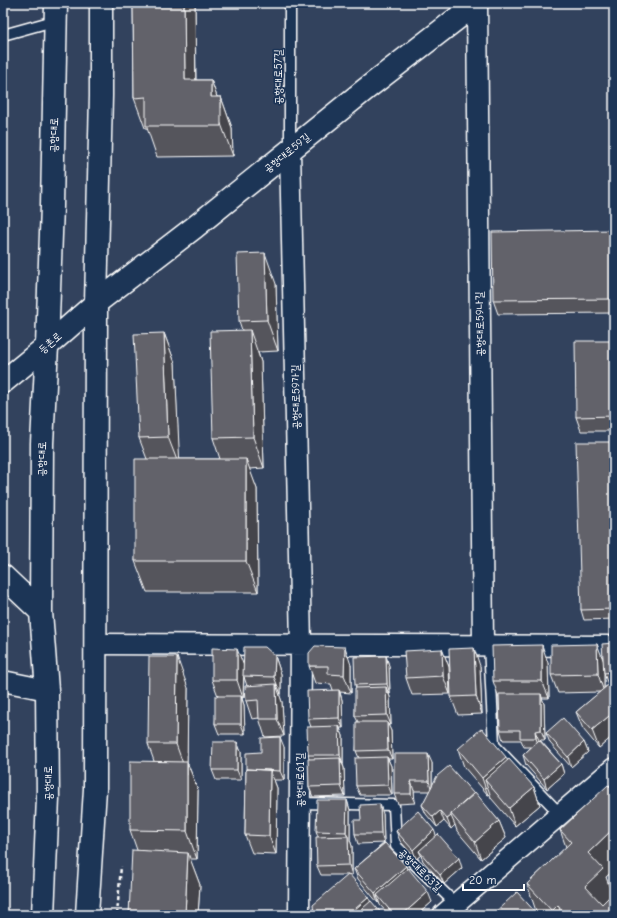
<svg xmlns="http://www.w3.org/2000/svg" width="617" height="918" viewBox="0 0 617 918" font-family="'Comic Neue','Poor Story',sans-serif">
<style>
.lines{fill:none;stroke-linecap:round;stroke-linejoin:round}
.service-casing{stroke:#fff;stroke-width:13}
.minor-casing{stroke:#fff;stroke-width:23}
.secondary-casing{stroke:#fff;stroke-width:25}
.primary-casing{stroke:#fff;stroke-width:25}
.path{stroke:#fff;stroke-width:2.5;stroke-dasharray:4 3;stroke-linecap:butt}
.service{stroke:#1d3557;stroke-width:10}
.minor{stroke:#1d3557;stroke-width:20}
.secondary{stroke:#1d3557;stroke-width:22}
.primary{stroke:#1d3557;stroke-width:22}
.wall{fill:#54545c;stroke:#fff;fill-rule:evenodd}
.shaded-wall{fill:#45454b;stroke:#fff}
.building{fill:#62626b;stroke:#fff}
.labels{text-anchor:middle;dominant-baseline:central;stroke-width:3.5;stroke-linejoin:round;paint-order:stroke}
.street-label{font-size:11px;fill:#fff;stroke:#1d3557}
</style>
<rect width="100%" height="100%" fill="#32425d"/>
<filter id="ink" filterUnits="userSpaceOnUse"><feTurbulence type="fractalNoise" baseFrequency=".025" numOctaves="2"/><feDisplacementMap in="SourceGraphic" scale="8" xChannelSelector="R" yChannelSelector="G"/><feConvolveMatrix kernelMatrix="1 2 1 2 8 2 1 2 1" color-interpolation-filters="sRGB"/></filter>
<g filter="url(#ink)">
<g class="lines">
<defs>
<path id="service" d="M290,3v146
M3,35l54,-15
M489,645l5,100 66,69
M300,803l94,2 2,41 60,58"/>
<path id="minor" d="M477,3l6,642
M290,150l11,494 -2,271
M95,644l519,2
M3,681l44,9
M443,915l171,-147"/>
<path id="secondary" d="M3,382l44,-36 49,-43 99,-76 171,-138 111,-86"/>
<path id="primary" d="M3,576l38,36
M43,915l5,-117 -1,-108 -6,-78 1,-169 5,-97 5,-140 4,-203
M87,915l8,-126 1,-486 5,-207v-93"/>
</defs>
<use href="#service" class="service-casing"/>
<use href="#minor" class="minor-casing"/>
<use href="#secondary" class="secondary-casing"/>
<use href="#primary" class="primary-casing"/>
<path class="path" d="M117,915l4,-49"/>
<use href="#service" class="service"/>
<use href="#minor" class="minor"/>
<use href="#secondary" class="secondary"/>
<use href="#primary" class="primary"/>
</g>
<path class="wall" d="M133,3h62l1,77h15l6,17h4l11,31 1,28 -76,1 -10,-29h-2l-11,-30z
M614,230v83l-116,1 -5,-14z
M276,284l2,67 -20,1 3,10 3,106 -15,1 8,20 1,103h-111l-12,-31 12,-102 -8,-21 25,-105 11,30 4,96h41l-7,-21 29,-108 -3,-9z
M614,341v90h-33l-5,-14z
M614,442v177l-30,1 -3,-10z
M614,643v92l-15,13 -16,-19 -7,-17 24,-20 -42,1 -7,-18 46,-31 6,17zM604,673l4,12 -4,3z
M442,649l7,18 1,27 -38,1 -6,-17z
M275,656l6,18v20h-2l3,8 2,34 -19,1 -6,-19 -7,1 -6,-18 1,-15 -3,-9 -1,21h-1l2,7 1,29h-26l-4,-10 3,-28 -6,-16 31,-15z
M386,656l3,10 1,28h-1l1,3 1,28h-3l3,6 1,28h-4l3,7 1,29h-32l-4,-9 3,-28 -3,-7 2,-29 -3,-6 1,-28 -1,-3z
M548,663l1,35h-7l2,6 1,36h-5l21,24 3,10 -17,15 -21,-24 -3,-10 8,-8h-7l-3,-7h-18l-3,-10 -1,-32 -6,-17z
M351,665v28l-11,-1 2,8 1,28h-3l3,8v28l1,4 1,28 -32,1 -4,-10v-28l-1,-4 3,-28 -3,-8 25,-29 -2,-6 -16,-1 -6,-17z
M480,666l2,48 -24,1 -7,-18z
M188,688l-1,74 11,28 -1,69h-7l10,26 -2,30h-69l8,-65 -7,-20 24,-69 -6,-17z
M546,733l38,9 4,10 -17,15 -21,-24z
M237,742l4,10v28h-25l-4,-10z
M284,747v33h-10l3,8 -1,66 -24,-1 -7,-18 1,-64 15,-19z
M458,749l50,11 26,27 6,18 -25,21 -24,-28 -1,-4 -2,1 -24,-28z
M432,763v23l42,8 25,27 7,17 -25,21 -24,-28 -2,-6 -4,4 -7,-8 -7,6 -11,-13 -4,-9 8,-14h-16l1,12 -17,1 -4,-10z
M614,791v79l-8,7 8,23v15h-122l45,-1 -10,-30 39,-37 -6,-17z
M347,800l3,10v30l2,6v29h-3l21,27 13,13h-69l34,-40h-27l-4,-9 1,-30 -2,-5z
M383,814l1,29 22,23 1,3 25,33 -15,13h-28l-9,-10 -1,-3 -1,1 -20,-24 -4,-10 30,-26 -26,1 -3,-10 6,-14z
M396,831l40,5 26,32 -18,16 -21,-23 -2,-6 -5,4 -16,-18z"/>
<path class="shaded-wall" d="M184,3h11l1,108 -11,-31z
M211,80l10,28v-11l11,31 1,28 -22,-59z
M265,253l11,31 2,67 -11,-31z
M250,330l11,32 3,106 -11,-31z
M164,333l11,30 5,105 -12,-31z
M246,459l11,30 1,103 -12,-31z
M597,644l7,18v30l-6,-18z
M542,645l6,18 1,35 -7,-17z
M345,647l6,18v28l-7,-18z
M474,648l6,18 2,48 -6,-18z
M237,649l7,17 -1,32 -6,-18z
M442,649l7,18 1,27 -7,-18z
M275,656l6,18v20l-7,-17z
M386,656l3,10 1,28 -3,-10z
M177,657l11,31 -1,87 -11,-31z
M276,684l6,18 2,34 -7,-17z
M386,687l4,10 1,28 -4,-10z
M339,690l3,10 1,28 -4,-10z
M541,694l3,10 1,36 -4,-10z
M241,696l3,9 1,29 -4,-10z
M614,712v23l-15,13 -7,-18z
M387,722l4,9 1,28 -4,-9z
M339,726l4,10v28l-3,-9z
M535,731l4,9v7l-3,-9z
M280,737l4,10v33l-4,-9z
M237,742l4,10v28l-4,-10z
M584,742l4,10 -17,15 -3,-10z
M428,754l4,9v28l-3,-10z
M387,757l4,9 1,29 -4,-10z
M506,757l7,17 -28,6 5,14 -2,1 -6,-17z
M340,758l4,10 1,28 -4,-10z
M187,762l11,28 -1,69 -10,-28z
M561,764l3,10 -17,15 -3,-10z
M270,770l7,18 -1,66 -7,-18z
M411,781l3,10 1,12 -4,-9z
M534,787l6,18 -25,21 -6,-18z
M347,800l3,10v30l2,6v29l-3,-10 -1,-28 -2,-5z
M380,804l3,10 1,29 -3,-9z
M440,811l4,10 -7,6 -4,-10z
M451,816l4,9 -4,4 -4,-10z
M499,821l7,17 -25,21 -6,-17z
M614,828v42l-8,7 8,23 -16,15 -13,-29 3,-33z
M434,830l4,10 -19,11 2,4 -5,4 -3,-9z
M188,853l12,32 -2,30h-13z
M459,858l3,10 -18,16 -4,-9z
M406,866l3,10 -32,19 2,7 -1,1 -3,-10z
M428,892l4,10 -15,13h-15z
M369,897l3,10 -9,8h-15z
M558,905l4,10h-9l-1,-4z"/>
<path class="building" d="M133,3h51l1,77h26v17h10v29h-75v-29l-12,1z
M614,230v69l-121,1 -1,-68z
M265,253l2,67 -28,1 -2,-67z
M250,330l3,107 -40,1 -3,-107z
M164,333l4,104 -29,1 -5,-104z
M575,341h39v75l-38,1z
M576,442h38v167l-33,1z
M135,459h111v102h-111z
M614,643v29l-10,1 -2,-29z
M597,644l1,30 -47,1v-30z
M542,645v36h-49l-1,-35z
M315,646l30,1 -1,28 -16,-1v-8h-19v-13z
M244,647h21l10,9 -1,21 -31,-1z
M212,648l25,1v31h-25z
M474,648l2,48 -25,1 -2,-48z
M442,649l1,27 -37,2 -2,-27z
M386,656l1,28 -32,1 -1,-28z
M149,657h28l-1,87h-28z
M614,680v32l-22,18 -16,-18z
M276,684l1,35h-18l-1,-19 -12,1 -1,-15z
M386,687l1,28 -32,1v-28z
M339,690v28l-31,1 -1,-28z
M499,694h42v36l-6,1 1,7h-16v-8h-20z
M215,696h26v28h-26z
M563,718l21,24 -16,15 -22,-24z
M356,722h31l1,28 -32,1z
M339,726l1,29h-32l-1,-28z
M482,728l24,29 -24,21 -24,-29z
M280,737v34l-34,-2v2v-18l15,-1v-14z
M539,740l22,24 -17,15 -21,-24z
M213,742h24v28h-25z
M394,754h34l1,27h-18v13h-17z
M387,757l1,28 -32,1 -1,-28z
M340,758l1,28 -32,1 -1,-28z
M509,759l25,28 -25,21 -24,-28z
M130,761l57,1v69l-57,-1z
M449,766l25,28 -23,20v2l-4,3 -7,-8 -7,6 -11,-12 15,-29z
M246,769l24,1 -1,66 -24,-1z
M608,785l6,6v37l-26,25 15,16 -18,17 17,18 8,-8 4,4v15h-47l-9,-10 -6,6 -25,-27 44,-42 -11,-12z
M475,792l24,29 -24,21 -24,-28z
M317,800h30l-1,32 -30,-1z
M380,804l1,30h-26l-1,-14h7l-1,-15z
M418,811l16,19 -21,20 -17,-19z
M438,834l21,24 -19,17 -21,-24z
M348,836l1,29 -32,1 -1,-29z
M385,843l21,23 -31,27 -21,-24z
M132,850l56,3 -3,62h-56z
M408,868l20,24 -26,23h-8l-17,-20z
M349,874l20,23 -21,18h-34l-1,-10z
M517,892l21,23h-46z
M371,901l12,14h-28z"/>
</g>
<g class="labels">
<g class="street-label">
<text transform="translate(278 77) rotate(-90)">공항대로57길</text>
<text transform="translate(54 135) rotate(-89)">공항대로</text>
<text transform="translate(287 153) rotate(-39)">공항대로59길</text>
<text transform="translate(480 324) rotate(-91)">공항대로59나길</text>
<text transform="translate(50 343) rotate(-41)">등촌로</text>
<text transform="translate(296 397) rotate(-91)">공항대로59가길</text>
<text transform="translate(42 459) rotate(-89)">공항대로</text>
<text transform="translate(300 780) rotate(-90)">공항대로61길</text>
<text transform="translate(48 783) rotate(-90)">공항대로</text>
<text transform="translate(420 870) rotate(44)">공항대로63길</text>
</g>
</g>
<rect width="617" height="918" fill="none" stroke="#1d3557" stroke-width="16"/>
<rect x="8" y="8" width="601" height="902" fill="none" stroke="#fff" stroke-width="1.5" filter="url(#ink)"/>
<path d="M463 884v6h61v-6" fill="none" stroke="#ffffff" stroke-width="2"/>
<text x="469" y="884" font-size="12" fill="#ffffff" stroke="#1d3557" stroke-width="3" paint-order="stroke">20 m</text>
</svg>
